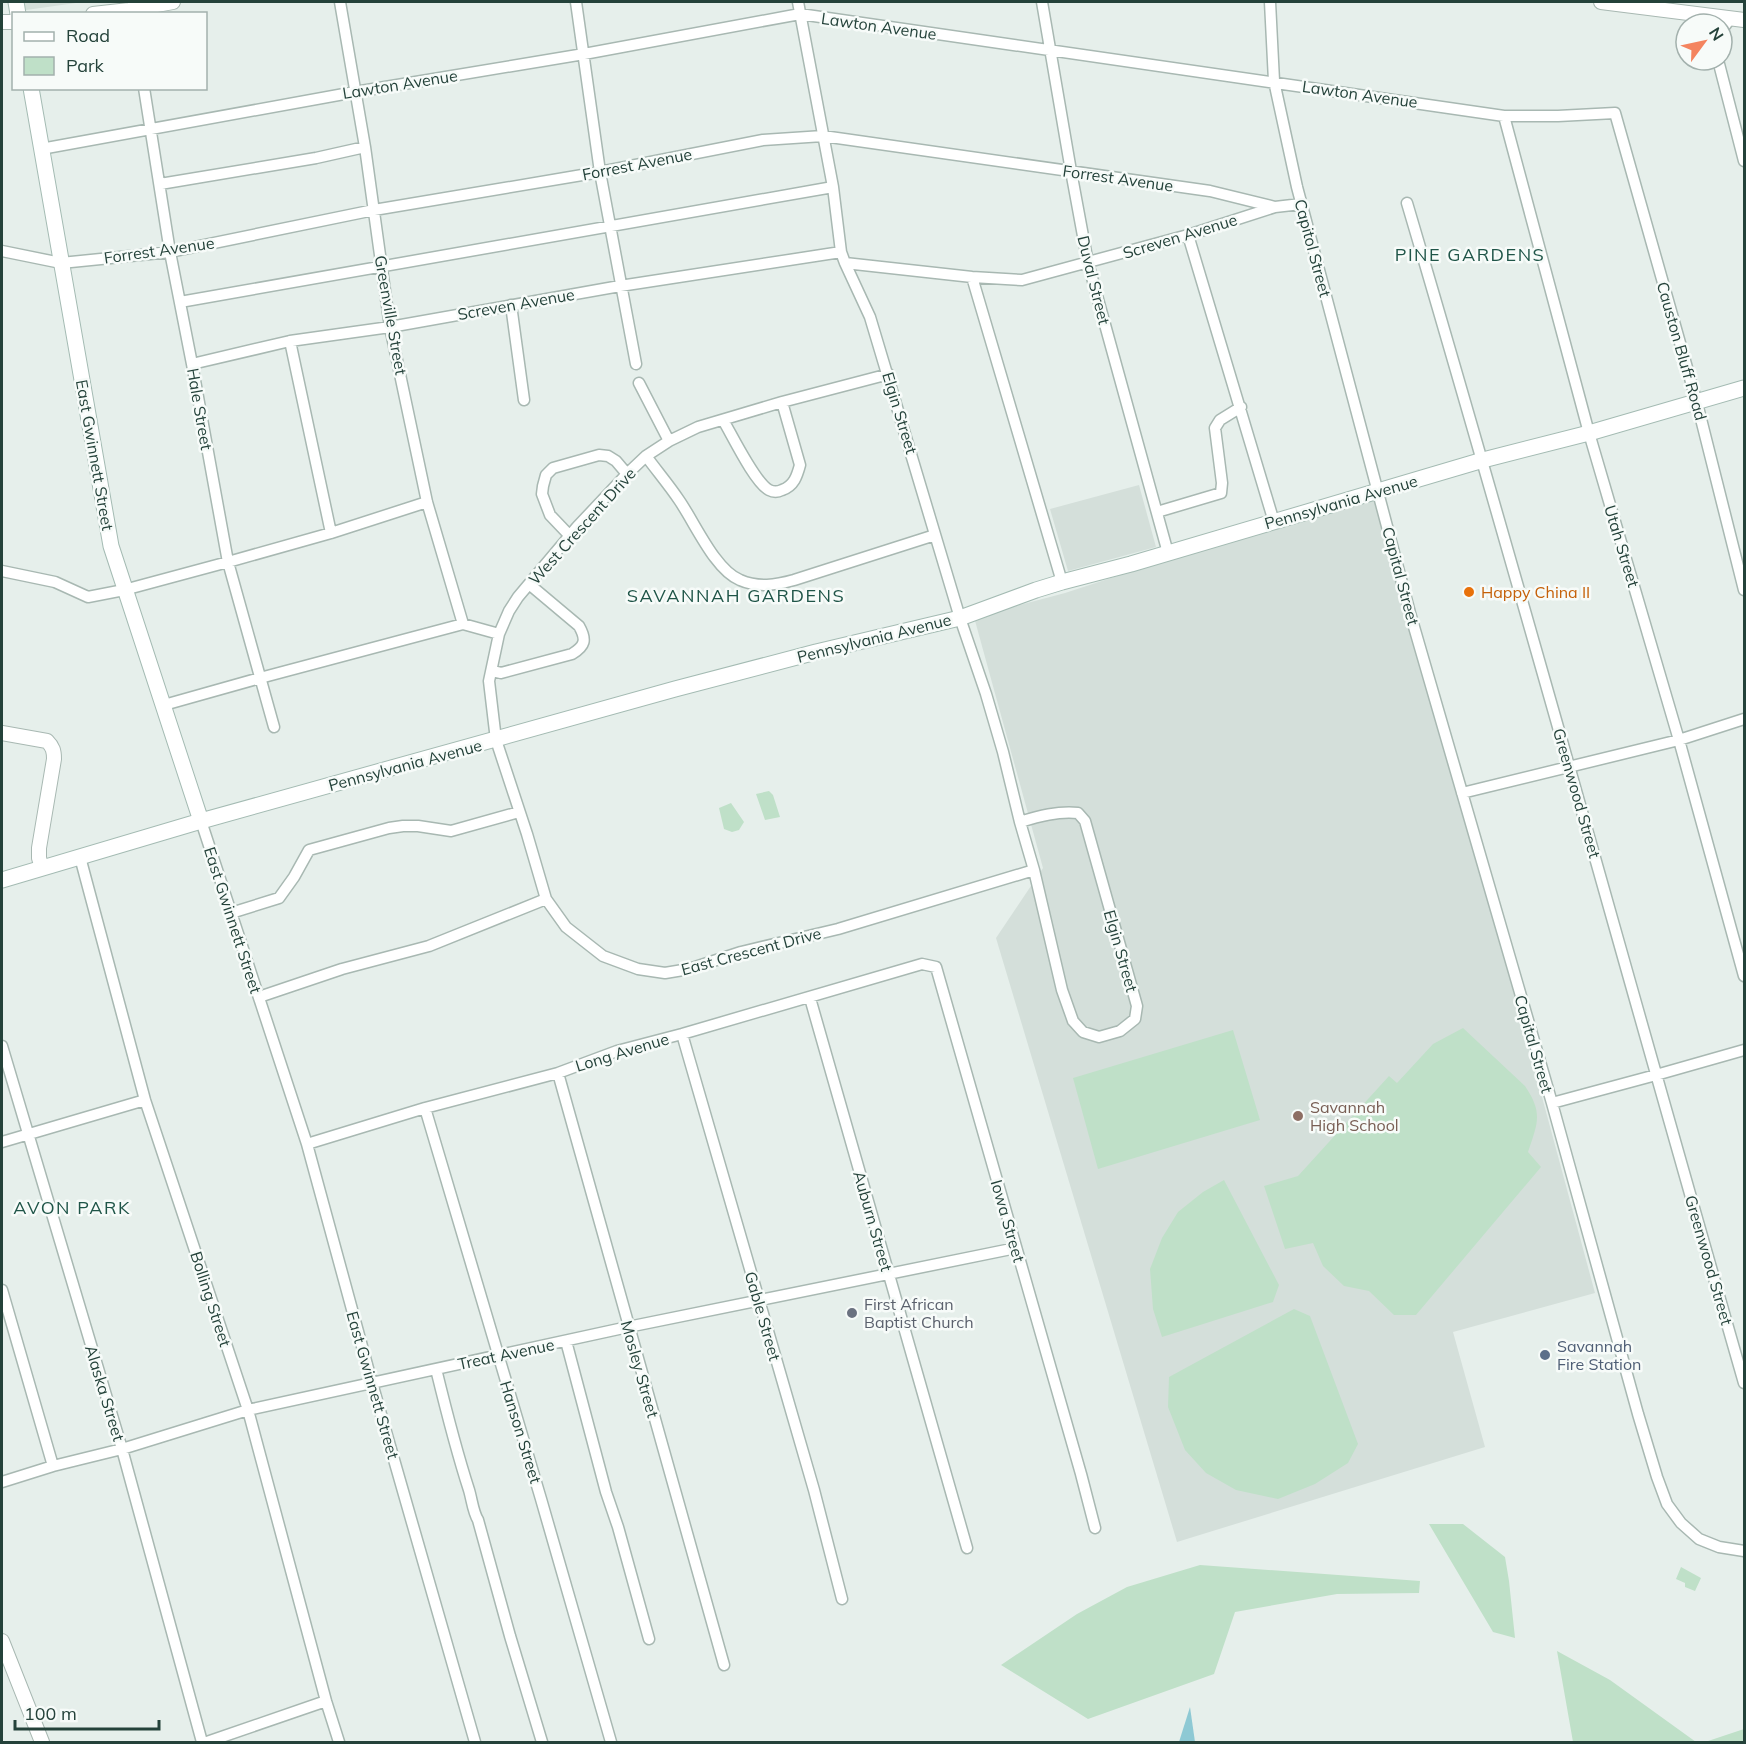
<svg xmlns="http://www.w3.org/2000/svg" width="1746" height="1744" viewBox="0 0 1746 1744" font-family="Mulish,sans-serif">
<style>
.built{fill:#d4dfda}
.green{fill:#bfe0c8}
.water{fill:#8ec9d4}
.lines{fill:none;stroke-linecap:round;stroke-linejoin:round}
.minor-casing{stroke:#a8b8b2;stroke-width:13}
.tertiary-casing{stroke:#a8b8b2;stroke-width:16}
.secondary-casing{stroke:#a4bbb3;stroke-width:17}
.minor{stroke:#fff;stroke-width:10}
.tertiary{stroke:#fff;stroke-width:14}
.secondary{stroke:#fff;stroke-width:15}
.food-dot{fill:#e8710a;stroke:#f7fbf9;stroke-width:2}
.education-dot{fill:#8d6e63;stroke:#f7fbf9;stroke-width:2}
.worship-dot{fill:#6b7280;stroke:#f7fbf9;stroke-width:2}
.service-dot{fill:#5c6f8a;stroke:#f7fbf9;stroke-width:2}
.labels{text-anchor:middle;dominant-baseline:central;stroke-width:5;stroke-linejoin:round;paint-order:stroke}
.street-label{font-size:16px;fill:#24423a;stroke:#f7fbf9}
.food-label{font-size:16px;fill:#c56008;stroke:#f7fbf9;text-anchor:start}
.education-label{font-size:16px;fill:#785e54;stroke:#f7fbf9;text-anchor:start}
.worship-label{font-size:16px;fill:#5b616d;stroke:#f7fbf9;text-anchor:start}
.service-label{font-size:16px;fill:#4e5e75;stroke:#f7fbf9;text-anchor:start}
.neighbourhood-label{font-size:18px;letter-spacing:1.5px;fill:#1f5548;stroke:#f7fbf9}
</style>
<rect width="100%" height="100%" fill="#e6efeb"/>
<path class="built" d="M24,2h59l-57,8z
M1139,485l17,62 -88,24 -18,-62z
M1378,491l217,802 -142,39 32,115 -308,95 -181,-604 47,-70 -69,-251 91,-24z"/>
<path class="green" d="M769,791l4,4 7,22 -15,3 -9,-26z
M731,803l13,19 -5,8 -7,2 -8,-3 -5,-21z
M1463,1028l62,58c18,27 13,36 3,66l13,15 -125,148h-22l-25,-24 -25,-5 -21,-20 -10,-23 -28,6 -21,-63 34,-10 91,-100 8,7 36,-39z
M1233,1030l27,90 -162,49 -25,-91z
M1224,1180l55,105 -6,17 -111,35 -9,-28 -3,-40 12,-31 16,-26 25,-20z
M1294,1309l16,7 48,128 -10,19 -33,21 -37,15 -42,-9 -30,-17 -21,-23 -17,-43 1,-30z
M1429,1524h34l42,33 4,24 6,57 -22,-6z
M1200,1565l220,16 -1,12 -82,1 -102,18 -21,62 -126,45 -87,-54 76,-51 50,-27z
M1681,1567l20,11 -6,13 -10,-4v-4l-9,-4z
M1557,1651l53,29 86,62h-123z
M1744,1729v13h-39z"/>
<path class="water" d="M1190,1707l5,35h-16z"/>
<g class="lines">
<defs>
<path id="minor" d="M340,2l25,145 25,180 37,175 36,122
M576,2l24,170 36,192
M798,2l35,185 8,65 4,11 25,54 90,301 26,76 17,58 17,70 14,48 28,120 11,31 10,11 16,5 21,-6 15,-12 2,-13 -52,-185 -7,-8c-20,-2 -39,3 -58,9
M1042,2l29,169 17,92 80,290
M1270,2l4,79 23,106 113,426 142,490 86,311 19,63 10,27 14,19 18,16 20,8 25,4
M1722,40l2,-13 6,-8
M1718,60l26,101
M144,88l26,164 22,112 36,198 46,165
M1504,116l85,317 90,307 65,236
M41,149l314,-57 229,-38 216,-40 704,102h54l57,-3 82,290 47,187
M160,184l156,-26 49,-11
M1407,203c116,392 224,787 337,1180
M1188,235l86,287
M2,251l59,12 109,-11 204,-42 226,-38 163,-32 60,-4 387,55 65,16
M845,263l127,14 50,3 166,-45 87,-28 26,-3
M972,277l90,305
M180,302l653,-115
M511,305l13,95
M290,341l41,192
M192,364l98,-23 100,-14 230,-41 221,-34
M889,374l-107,28 -84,25 -29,14 -23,15 -19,18 -50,53 -59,70 -9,14 -10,23 -10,47 7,59 31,94 19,65 20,28 37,29 35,13 27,4 24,-4 52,-17 97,-23 196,-59
M639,383l30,58
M723,420c9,15 32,63 46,70 4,2 9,2 13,0 12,-4 15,-14 18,-25l-18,-63
M646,456c11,15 23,29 33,44 16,23 36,70 61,80 18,8 36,5 54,0l141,-45
M1157,512l64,-19 1,-10 -7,-55 5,-8 21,-13
M570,536l-20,-21 -8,-21 1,-8 3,-11 7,-7 46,-13 9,1 8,5 11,13
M2,571l53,11 33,15 36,-7 104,-28 103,-29 96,-31
M492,671l9,2 71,-19c13,-8 15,-14 7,-28l-50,-42
M164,705l96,-27 203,-54 36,10
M1462,793l217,-53 65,-21
M201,821l106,323 65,239 103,359
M80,857l65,243 103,310 78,291 13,41
M231,913l48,-15 15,-21 15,-27 80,-22 14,-2h15l33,5 68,-19
M259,997l83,-28 87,-23 117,-47
M810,998l157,550
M682,1034l132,456 28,109
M2,1046l120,403 80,293
M558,1073l166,592
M1552,1103l104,-28 88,-25
M425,1108l116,391 70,243
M2,1142l143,-42
M307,1144l118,-36 133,-35 59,-22 65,-17 240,-70 14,3 145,507 14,54
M2,1290l51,176
M566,1341l40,151 12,35 31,112
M436,1369c10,41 20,81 33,121 3,10 4,22 9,30l32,116 32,106
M2,1482l51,-16 69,-17 126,-39 380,-83 388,-79
M207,1742l119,-41"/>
<path id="tertiary" d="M1601,2l143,18
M93,14l36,-4 44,-8
M2,22h12
M2,733l45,8c6,6 7,10 7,18l-15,89v10l3,10
M2,1641l40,101"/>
<path id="secondary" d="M16,2l2,12
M31,88l80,458 90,275
M2,880l199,-59 474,-132 141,-37 144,-34 76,-28 26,-8 69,-18 352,-104 106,-27 155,-45"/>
</defs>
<use href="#minor" class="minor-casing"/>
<use href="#tertiary" class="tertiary-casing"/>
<use href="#secondary" class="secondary-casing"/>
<use href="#minor" class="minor"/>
<use href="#tertiary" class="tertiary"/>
<use href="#secondary" class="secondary"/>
</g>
<circle class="food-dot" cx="1469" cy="592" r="6"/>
<circle class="education-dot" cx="1298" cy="1116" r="6"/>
<circle class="worship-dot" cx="852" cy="1313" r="6"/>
<circle class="service-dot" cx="1545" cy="1355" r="6"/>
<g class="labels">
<g class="street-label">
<text transform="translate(879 26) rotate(8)">Lawton Avenue</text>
<text transform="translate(400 84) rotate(-9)">Lawton Avenue</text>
<text transform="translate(1360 94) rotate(8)">Lawton Avenue</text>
<text transform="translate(637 164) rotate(-11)">Forrest Avenue</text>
<text transform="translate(1118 178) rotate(8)">Forrest Avenue</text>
<text transform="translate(1180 236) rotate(-17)">Screven Avenue</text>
<text transform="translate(1313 248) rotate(75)">Capitol Street</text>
<text transform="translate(159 250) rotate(-8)">Forrest Avenue</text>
<text transform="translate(1094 280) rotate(76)">Duval Street</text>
<text transform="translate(516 304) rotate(-10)">Screven Avenue</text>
<text transform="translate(391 315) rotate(80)">Greenville Street</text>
<text transform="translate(1682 351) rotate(74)">Causton Bluff Road</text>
<text transform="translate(200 409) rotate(80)">Hale Street</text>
<text transform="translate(900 413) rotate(73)">Elgin Street</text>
<text transform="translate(95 455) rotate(80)">East Gwinnett Street</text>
<text transform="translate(1341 502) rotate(-16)">Pennsylvania Avenue</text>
<text transform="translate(582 526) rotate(-48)">West Crescent Drive</text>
<text transform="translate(1622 546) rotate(73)">Utah Street</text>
<text transform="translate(1401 576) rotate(75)">Capital Street</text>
<text transform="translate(874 638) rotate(-14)">Pennsylvania Avenue</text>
<text transform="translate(405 765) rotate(-15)">Pennsylvania Avenue</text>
<text transform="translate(1577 793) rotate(74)">Greenwood Street</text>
<text transform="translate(233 920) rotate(72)">East Gwinnett Street</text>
<text transform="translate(751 951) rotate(-15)">East Crescent Drive</text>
<text transform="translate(1121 951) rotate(74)">Elgin Street</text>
<text transform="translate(1534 1044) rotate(74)">Capital Street</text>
<text transform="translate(622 1052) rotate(-17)">Long Avenue</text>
<text transform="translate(873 1221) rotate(74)">Auburn Street</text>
<text transform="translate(1008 1221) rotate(74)">Iowa Street</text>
<text transform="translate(1709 1260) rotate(74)">Greenwood Street</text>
<text transform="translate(211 1299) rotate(72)">Bolling Street</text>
<text transform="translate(763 1316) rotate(74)">Gable Street</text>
<text transform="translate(506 1354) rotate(-12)">Treat Avenue</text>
<text transform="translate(640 1369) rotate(74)">Mosley Street</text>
<text transform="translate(373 1385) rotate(74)">East Gwinnett Street</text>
<text transform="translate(105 1393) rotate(73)">Alaska Street</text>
<text transform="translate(521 1432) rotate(73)">Hanson Street</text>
</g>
<g class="food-label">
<text x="1481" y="592">Happy China II</text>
</g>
<g class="education-label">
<text x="1310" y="1107">Savannah<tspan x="1310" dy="18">High School</tspan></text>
</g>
<g class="worship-label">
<text x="864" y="1304">First African<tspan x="864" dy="18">Baptist Church</tspan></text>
</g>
<g class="service-label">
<text x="1557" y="1346">Savannah<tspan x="1557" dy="18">Fire Station</tspan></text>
</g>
<g class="neighbourhood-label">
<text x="1470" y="254">PINE GARDENS</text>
<text x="736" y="595">SAVANNAH GARDENS</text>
<text x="72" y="1207">AVON PARK</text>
</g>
</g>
<rect width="1746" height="1744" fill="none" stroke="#24423a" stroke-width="6"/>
<rect x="12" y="12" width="195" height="78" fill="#f7fbf9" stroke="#a3b1ad" stroke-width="1.5"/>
<rect x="24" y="32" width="30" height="9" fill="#ffffff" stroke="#a3b1ad" stroke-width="1.5"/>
<text x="66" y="42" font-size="18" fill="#24423a">Road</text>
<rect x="24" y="57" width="30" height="18" fill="#bfe0c8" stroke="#a3b1ad" stroke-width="1.5"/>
<text x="66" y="72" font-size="18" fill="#24423a">Park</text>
<g transform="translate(1704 42) rotate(57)"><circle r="28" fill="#f7fbf9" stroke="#a3b1ad" stroke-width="1.5"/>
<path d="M0-4.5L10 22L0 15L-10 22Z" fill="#f4845f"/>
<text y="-9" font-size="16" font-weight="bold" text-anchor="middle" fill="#24423a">N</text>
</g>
<path d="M15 1720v9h144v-9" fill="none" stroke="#24423a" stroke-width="3"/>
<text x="24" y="1720" font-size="18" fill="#24423a" stroke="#f7fbf9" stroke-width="4.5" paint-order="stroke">100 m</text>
</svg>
